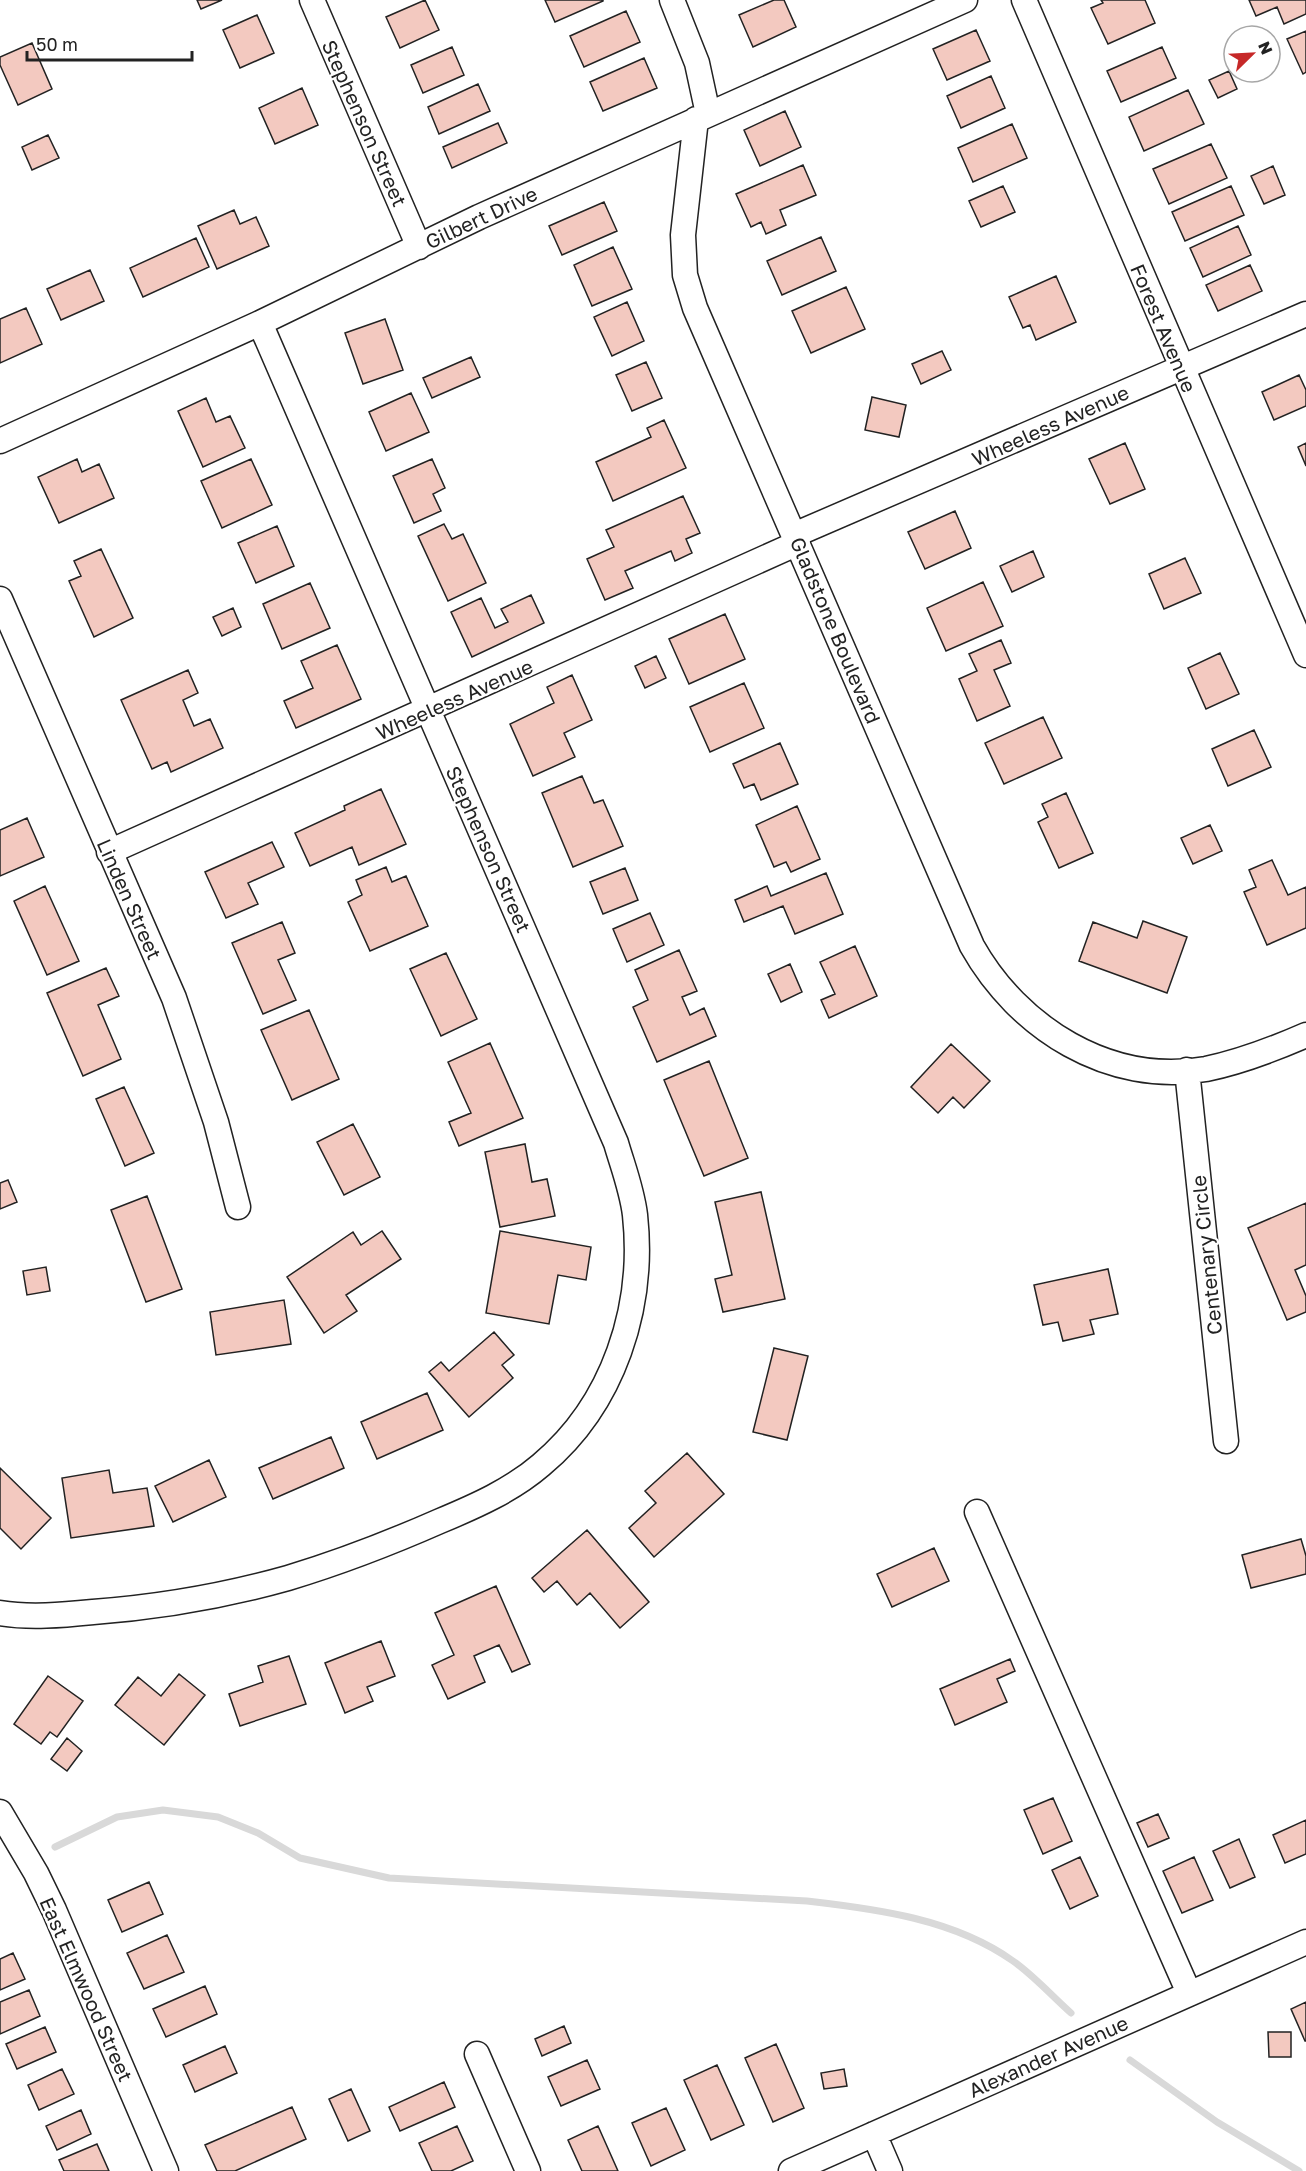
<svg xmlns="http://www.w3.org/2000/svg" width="1306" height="2171" viewBox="0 0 1306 2171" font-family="'Golos Text',sans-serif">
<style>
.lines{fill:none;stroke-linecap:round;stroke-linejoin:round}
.stream{stroke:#d9d9d9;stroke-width:7}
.building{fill:#f3c9c0;stroke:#222;stroke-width:1.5}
.minor-casing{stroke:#222;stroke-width:27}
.minor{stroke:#fff;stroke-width:24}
.labels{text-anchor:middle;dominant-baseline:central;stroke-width:4.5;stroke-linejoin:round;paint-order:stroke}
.street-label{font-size:20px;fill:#222;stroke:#fff}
</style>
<rect width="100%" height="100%" fill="#fff"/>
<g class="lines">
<path class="stream" d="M55,1847l62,-30 46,-7 55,7 40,16 42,25 89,20 418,23c70,8 147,18 206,60 20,14 39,35 58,52
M1130,2060l87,62 82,49"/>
</g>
<path class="building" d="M197,0h25l-21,9z
M425,0l14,30 -39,18 -14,-31z
M545,0h58v1l-48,21z
M774,0h10l12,27 -43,20 -14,-32z
M1101,0h44l10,23 -47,21 -17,-36 12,-5z
M1249,0h57v14l-22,10 -7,-17 -21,9z
M626,11l14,31 -56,25 -14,-31z
M257,15l17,38 -34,15 -17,-38z
M976,30l14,31 -43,19 -14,-31z
M1306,31v41l-3,2 -16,-35z
M32,43l20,46 -34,16 -18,-40v-8z
M452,47l12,28 -41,18 -12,-28z
M1162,47l14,31 -55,24 -14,-31z
M644,58l13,30 -54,23 -13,-29z
M1229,71l8,18 -19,9 -9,-18z
M991,76l14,32 -44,20 -14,-32z
M478,84l12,27 -51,23 -11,-27z
M302,88l16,37 -43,19 -16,-36z
M1188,90l16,34 -60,27 -15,-34z
M785,111l16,36 -41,19 -16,-36z
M498,123l9,20 -55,25 -9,-21z
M1012,124l15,34 -54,24 -15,-34z
M48,135l11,23 -27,12 -10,-23z
M1211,144l16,34 -58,26 -16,-35z
M803,165l13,30 -36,15 6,15 -20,9 -5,-12 -10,5 -15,-33z
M1273,166l12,29 -21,9 -13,-28z
M1003,186l12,26 -34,15 -12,-26z
M1231,186l13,29 -59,26 -13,-29z
M604,202l13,29 -55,24 -13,-29z
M234,210l6,14 16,-7 13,29 -52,23 -19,-43z
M1238,226l13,29 -48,22 -13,-29z
M821,237l15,34 -54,24 -15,-34z
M196,238l13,29 -66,30 -13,-29z
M613,247l19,42 -40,17 -18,-41z
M1250,265l12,26 -44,20 -12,-26z
M90,270l14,31 -43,19 -14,-31z
M1056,276l20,46 -40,18 -6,-15 -7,3 -14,-31z
M846,287l19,42 -54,24 -19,-42z
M627,302l17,39 -32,15 -18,-39z
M26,308l16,36 -42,19v-44z
M385,319l18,51 -40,14 -18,-51z
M942,351l9,19 -30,14 -9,-20z
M471,357l9,20 -48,21 -9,-20z
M646,362l16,36 -30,13 -16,-36z
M1299,375l7,15v16l-32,14 -12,-28z
M411,393l18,39 -43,19 -17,-39z
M872,397l34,8 -7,32 -34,-7z
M206,398l10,24 14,-6 15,32 -42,19 -25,-56z
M664,420l22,48 -73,33 -17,-39 55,-25 -4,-9z
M1125,443l20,46 -35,15 -21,-45z
M1306,443v23l-8,-19z
M77,459l5,13 17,-8 15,34 -55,25 -21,-46z
M251,459l21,46 -50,23 -21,-47z
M432,459l13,29 -12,6 8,17 -27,12 -21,-47z
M683,496l17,37 -14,6 6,14 -17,8 -4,-10 -46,20 8,17 -28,12 -18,-41 27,-12 -8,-17z
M955,511l16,37 -46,21 -17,-37z
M444,524l8,15 11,-5 23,49 -38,18 -30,-65z
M277,526l17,40 -38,17 -18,-40z
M101,549l32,69 -39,19 -25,-56 12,-5 -7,-15z
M1033,551l11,26 -32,15 -12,-26z
M1185,558l16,35 -37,16 -15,-35z
M983,582l20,44 -57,25 -19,-43z
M310,583l20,45 -48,21 -19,-45z
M531,595l13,28 -72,34 -21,-45 30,-14 14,30 13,-6 -7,-13z
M233,608l8,19 -19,9 -9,-19z
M725,614l20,45 -56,25 -20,-45z
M1001,640l10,23 -17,7 16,36 -33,15 -18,-42 18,-8 -8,-17z
M337,645l24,54 -65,29 -12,-27 29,-13 -12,-27z
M1220,653l19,41 -33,15 -18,-41z
M656,656l10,22 -21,10 -10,-22z
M188,670l10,23 -15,7 11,26 16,-7 13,29 -52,24 -4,-10 -15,7 -31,-69z
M572,675l20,45 -28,13 11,24 -42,19 -23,-52 44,-21 -7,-16z
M744,683l20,45 -54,24 -20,-45z
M1043,717l19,41 -58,26 -19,-41z
M1254,730l17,37 -43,19 -16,-37z
M780,743l18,41 -37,16 -7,-16 -10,4 -11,-24z
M582,776l12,27 9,-3 20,46 -50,21 -31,-74z
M381,789l25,55 -47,21 -7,-18 -42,19 -15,-33 50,-23 -1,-4z
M1066,793l27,60 -34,15 -21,-46 10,-5 -6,-13z
M797,806l23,53 -29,13 -5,-10 -12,5 -18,-42z
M27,818l17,39 -44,19v-46z
M1210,825l12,26 -29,13 -12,-26z
M272,842l12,25 -36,16 10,21 -32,14 -21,-46z
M1272,860l16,35 18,-8v41l-39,17 -23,-53 12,-5 -7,-17z
M386,867l6,15 14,-6 22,50 -58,25 -22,-49 14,-7 -6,-15z
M625,868l13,32 -35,14 -13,-32z
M826,873l17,41 -48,20 -12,-28 -39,16 -9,-22 32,-14 4,10z
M45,886l34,75 -32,14 -33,-74z
M650,913l14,32 -37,17 -14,-33z
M1143,921l44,16 -20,56 -88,-32 14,-39 44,16z
M282,922l13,31 -17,7 18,40 -33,14 -31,-71z
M855,946l22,50 -48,22 -8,-18 14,-6 -15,-32z
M679,950l18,41 -15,6 8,18 14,-7 12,28 -59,26 -24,-55 15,-7 -13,-30z
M446,953l31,66 -36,17 -31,-67z
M790,964l12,28 -21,10 -13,-28z
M106,968l13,28 -21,9 23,54 -38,17 -36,-83z
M309,1010l30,69 -47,21 -31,-70z
M490,1043l33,75 -64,28 -10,-24 22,-9 -23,-51z
M951,1044l39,37 -26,27 -11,-11 -15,16 -27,-26z
M709,1061l39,97 -44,18 -40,-96z
M124,1087l30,66 -29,13 -29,-67z
M353,1124l27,53 -36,18 -27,-53z
M525,1144l7,38 15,-3 8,37 -55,11 -15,-75z
M8,1180l9,22 -17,7v-26z
M761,1192l24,107 -62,13 -8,-33 17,-4 -17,-73z
M147,1196l35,93 -36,13 -35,-92z
M1306,1203v62l-11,5 11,26v16l-19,8 -39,-92z
M382,1231l19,28 -55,36 11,16 -33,22 -37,-56 66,-45 8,13z
M500,1231l91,16 -5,33 -28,-5 -9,49 -63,-11z
M46,1267l4,24 -23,4 -4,-24z
M1108,1269l10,45 -28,6 4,14 -31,7 -5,-19 -15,3 -9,-40z
M284,1300l7,44 -75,11 -6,-43z
M494,1332l20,23 -12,10 11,13 -44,39 -40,-45 12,-10 8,9z
M774,1348l34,8 -21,84 -34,-8z
M427,1393l16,37 -66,29 -16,-37z
M331,1437l13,31 -71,31 -14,-31z
M687,1453l37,41 -70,63 -25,-29 27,-25 -11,-12z
M209,1460l17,37 -53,25 -18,-36z
M0,1468l51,50 -30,31 -21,-21z
M109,1470l4,23 34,-5 7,38 -83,12 -9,-60z
M587,1530l62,72 -29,26 -30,-35 -13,12 -20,-24 -13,11 -12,-14z
M1301,1539l5,17v18l-55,14 -9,-33z
M934,1548l15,33 -57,26 -15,-33z
M496,1586l34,78 -18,8 -13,-27 -25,11 11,26 -37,17 -16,-34 22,-10 -19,-42z
M381,1641l14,35 -28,11 6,14 -28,12 -20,-50z
M289,1656l17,48 -66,22 -11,-32 34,-12 -5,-16z
M1010,1659l5,12 -18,8 10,23 -52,23 -15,-36z
M179,1674l26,21 -41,50 -49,-40 23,-28 23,19z
M48,1676l35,25 -26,36 -7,-5 -9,12 -27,-20z
M67,1738l15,13 -15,20 -16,-12z
M1053,1798l19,43 -29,13 -19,-44z
M1158,1814l11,24 -21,9 -11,-24z
M1306,1820v34l-21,9 -12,-28z
M1239,1839l16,38 -25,11 -17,-37z
M1080,1857l18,39 -28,13 -18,-39z
M1194,1857l19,43 -31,13 -19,-42z
M149,1882l14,32 -41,18 -14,-32z
M167,1935l17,37 -40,17 -17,-36z
M13,1953l12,26 -25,11v-31z
M205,1986l12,28 -51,23 -13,-28z
M29,1990l11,26 -40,18v-32z
M1306,2002v39h-1l-14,-32z
M564,2026l7,17 -29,13 -7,-17z
M45,2027l11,25 -39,17 -11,-25z
M1268,2032h23v25h-22z
M776,2044l28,64 -31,14 -28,-64z
M225,2046l12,27 -42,19 -12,-27z
M587,2060l13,29 -39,17 -13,-29z
M717,2065l27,60 -33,15 -27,-60z
M62,2069l12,25 -35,16 -11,-25z
M844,2069l3,17 -23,3 -3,-16z
M444,2082l11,25 -55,24 -11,-24z
M351,2089l19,42 -22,10 -19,-42z
M292,2107l14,32 -71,32h-18l-12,-26z
M666,2108l19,42 -34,16 -19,-43z
M81,2110l10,24 -34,16 -11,-24z
M457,2126l16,35 -22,10h-19l-13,-28z
M598,2126l20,45h-36l-14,-31z
M97,2144l12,27h-45l-5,-11z"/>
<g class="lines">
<defs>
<path id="minor" d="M312,0l107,247
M672,0l25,63 11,51
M1024,0l282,655
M696,119l-13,116 2,40 10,33 277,638c46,82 137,140 234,123 34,-7 68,-20 100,-34
M0,441l260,-118 219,-106 486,-217
M794,535l512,-221
M0,599l174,399 42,124 22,85
M109,852l689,-309
M1187,1070l39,371
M977,1512l212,481
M0,1613c29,5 63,2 93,-1 67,-5 131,-16 195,-34 53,-16 102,-35 152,-57 36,-15 72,-31 101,-56 73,-61 104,-158 94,-250 -3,-25 -12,-48 -19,-72l-356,-820
M0,1812l36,61 18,37 112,261
M477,2054l51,117
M874,2134l16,37
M791,2171l515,-229"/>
</defs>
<use href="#minor" class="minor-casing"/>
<use href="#minor" class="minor"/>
</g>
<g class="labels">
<g class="street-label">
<text transform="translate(365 123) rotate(66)">Stephenson Street</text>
<text transform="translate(481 217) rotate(-25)">Gilbert Drive</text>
<text transform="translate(1164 328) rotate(67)">Forest Avenue</text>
<text transform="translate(1050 425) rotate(-24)">Wheeless Avenue</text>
<text transform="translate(836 630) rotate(67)">Gladstone Boulevard</text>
<text transform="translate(454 699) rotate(-24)">Wheeless Avenue</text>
<text transform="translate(489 849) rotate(66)">Stephenson Street</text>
<text transform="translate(130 899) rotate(66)">Linden Street</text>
<text transform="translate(1206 1255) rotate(-96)">Centenary Circle</text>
<text transform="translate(87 1989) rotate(66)">East Elmwood Street</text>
<text transform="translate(1048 2056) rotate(-24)">Alexander Avenue</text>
</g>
</g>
<g transform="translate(1252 54) rotate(66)"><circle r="28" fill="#ffffff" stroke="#a7a7a7" stroke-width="1.5"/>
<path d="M0-4.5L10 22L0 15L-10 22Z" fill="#c62828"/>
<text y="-9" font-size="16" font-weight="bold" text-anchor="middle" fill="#222222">N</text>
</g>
<path d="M27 51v9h165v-9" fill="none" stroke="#222222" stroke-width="3"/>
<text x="36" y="51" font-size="18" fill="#222222" stroke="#ffffff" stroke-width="4.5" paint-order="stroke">50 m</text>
</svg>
